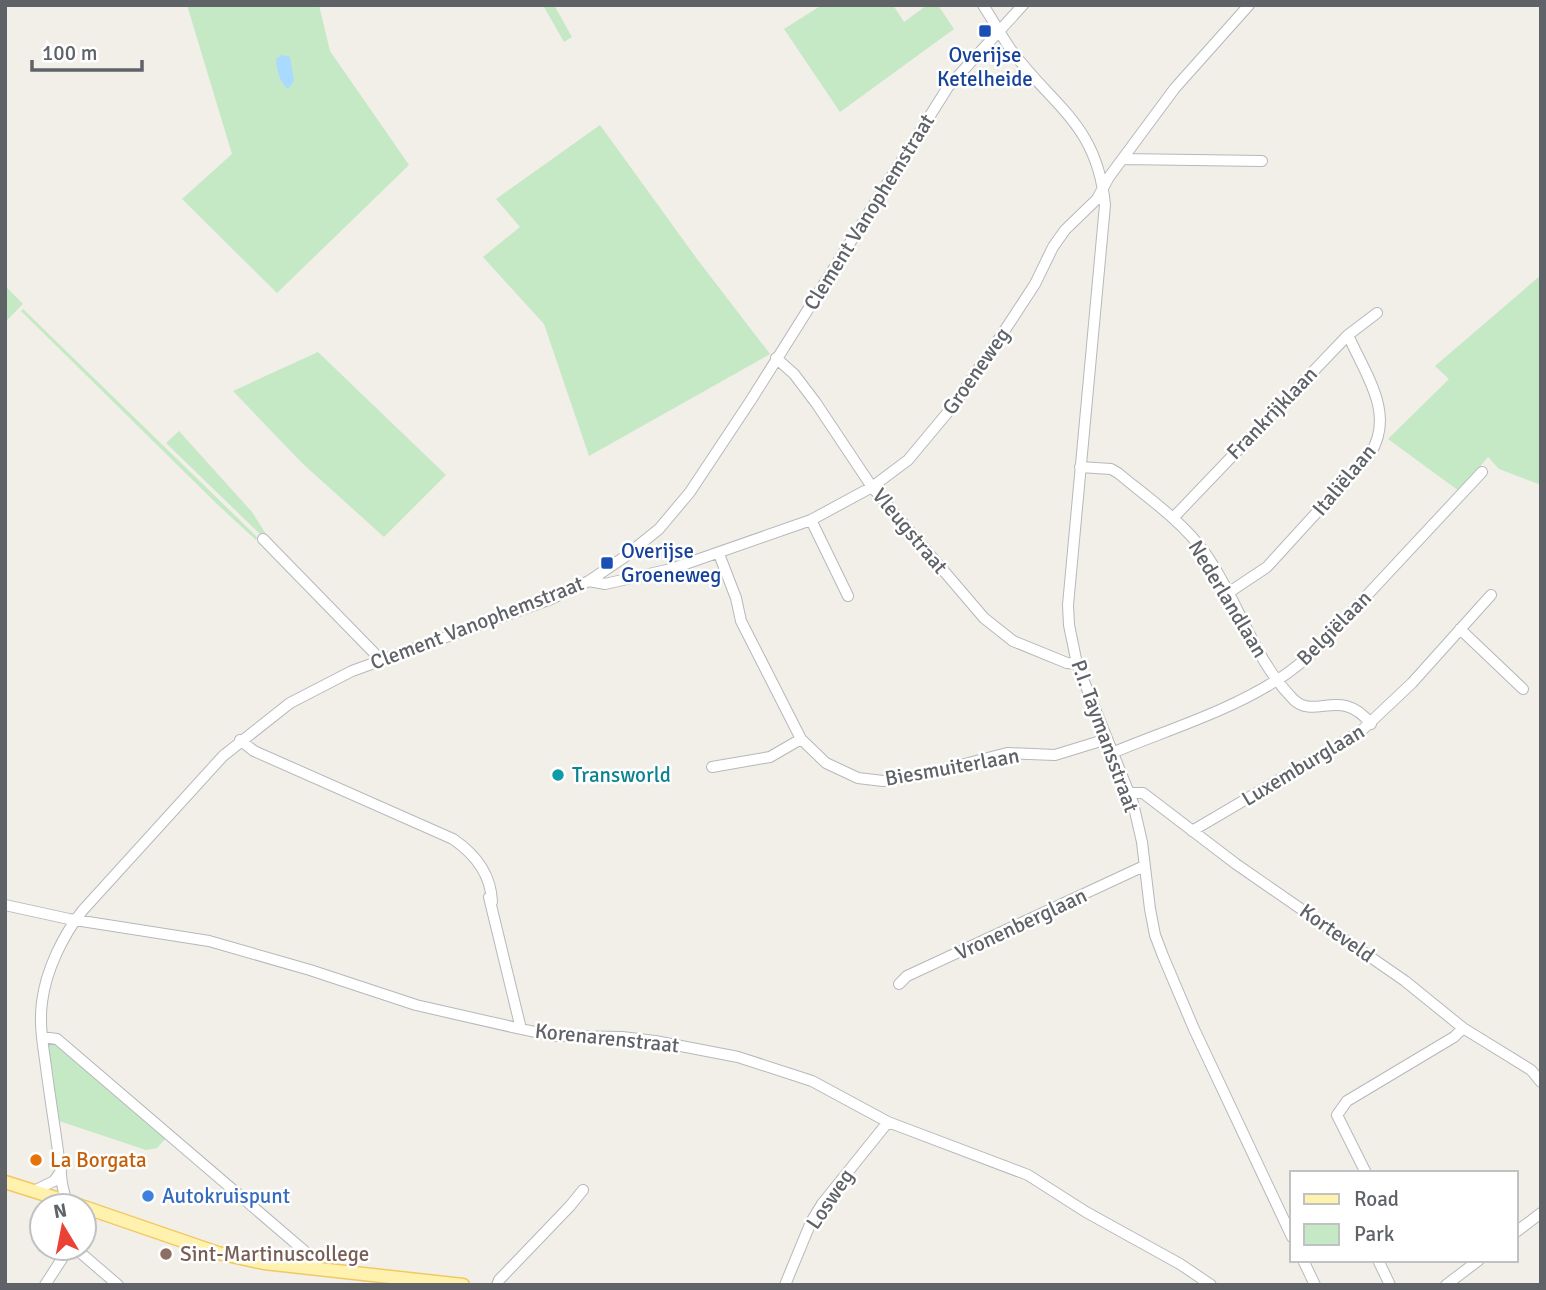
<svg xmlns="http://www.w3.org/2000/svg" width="1546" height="1290" viewBox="0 0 1546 1290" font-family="Signika,sans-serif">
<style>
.green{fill:#c5e8c5}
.water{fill:#aadaff}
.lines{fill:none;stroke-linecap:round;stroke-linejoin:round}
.minor-casing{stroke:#b5b8bc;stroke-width:12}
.major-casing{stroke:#f2c960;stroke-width:15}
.minor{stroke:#fff;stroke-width:10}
.major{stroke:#fff2af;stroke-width:12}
.transit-dot{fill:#1a4fb4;stroke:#fff;stroke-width:2.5}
.culture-dot{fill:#0f9aa8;stroke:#fff;stroke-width:2.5}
.food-dot{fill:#e8710a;stroke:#fff;stroke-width:2.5}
.shop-dot{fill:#3f7fe0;stroke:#fff;stroke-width:2.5}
.education-dot{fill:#8d6e63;stroke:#fff;stroke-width:2.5}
.labels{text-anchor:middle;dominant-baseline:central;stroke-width:5;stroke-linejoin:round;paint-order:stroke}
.transit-label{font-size:21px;fill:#164399;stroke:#fff}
.street-label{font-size:21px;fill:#5f6368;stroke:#fff}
.culture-label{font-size:21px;fill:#0d838f;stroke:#fff;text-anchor:start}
.food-label{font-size:21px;fill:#c56008;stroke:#fff;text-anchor:start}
.shop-label{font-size:21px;fill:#366cbe;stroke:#fff;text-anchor:start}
.education-label{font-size:21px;fill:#785e54;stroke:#fff;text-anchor:start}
</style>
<rect width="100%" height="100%" fill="#f1efe8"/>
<path class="green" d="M187,5h132l11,46 79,114 -132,128 -95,-94 50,-45z
M543,5h11l18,32 -8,5z
M822,5h71l11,17 23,-17h11l16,24 -114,83 -56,-83z
M600,125l97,134 73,95 -181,102 -45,-132 -61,-67 37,-30 -24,-28z
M1541,275v210l-42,-16 -11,-12 -29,34 -71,-52 61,-60 -14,-13z
M5,286l18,18 -18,18z
M23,309l234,228 -1,3 -37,-34 -198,-195z
M318,352l128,123 -62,62 -82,-74 -69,-72z
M179,431l73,81 14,22 -4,2 -96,-93z
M56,1042l112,94 -11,12 -11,2 -87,-29 -11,-78z"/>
<path class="water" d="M282,55l8,2 4,24 -6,8c-9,-8 -11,-18 -12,-30z"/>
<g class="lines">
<defs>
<path id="minor" d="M983,5c9,14 17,28 26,42 42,59 88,75 96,158l-37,400 1,20 8,39 56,139 9,39 8,67 5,26 8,21 31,73 98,208
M1124,159l138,2
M776,358l18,16 22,29 56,84 112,131 29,23 54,22 10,1
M1080,467l31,2 7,4c30,25 64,48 87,80 33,46 48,106 89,147 22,20 47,-14 77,24
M1173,518l175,-183 29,-22
M811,520l37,76
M263,539l118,121
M719,554l17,44 5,23 60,118 25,24 32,15 25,3 40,-6 84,-22 48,2 52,-16
M589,581l16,3 66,-15 140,-49 61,-33 36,-27 45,-54 48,-70 34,-52 18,-37 12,-17 32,-31 12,-22 66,-89 74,-83
M1228,593l39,-26 103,-113c26,-40 -5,-80 -22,-119
M1460,629l63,60
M240,740l14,11 199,88c22,15 38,35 39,63
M1112,753c55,-23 115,-41 165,-73 14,-8 26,-19 39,-30l166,-178
M712,767l58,-10 31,-18
M1129,793h14l93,71 169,117 58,47 68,42 10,12
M1192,831l168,-99 52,-49 79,-88
M489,897l32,132
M5,905l64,14 140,22 101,29 106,35 105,24 34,7 67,1 33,4 83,16 74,24 76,41 140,53 58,37 94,52 31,21
M899,984l8,-8 237,-110
M42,1037l15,2 258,221 3,9
M1366,1173l-29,-58 10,-14 107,-64 9,-9
M34,1191l20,-10 7,-10
M67,1205l-5,-21c-4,-39 -11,-78 -16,-117 -3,-22 -7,-43 -4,-65 4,-32 21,-67 41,-92l140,-154 67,-53 62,-32 199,-72 38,-18 34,-23 36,-29 31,-37 61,-92 197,-313 75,-82
M1516,1232l25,-19
M75,1248l43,37
M1303,1260l12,25
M1378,1260l12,25
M45,1285l24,-37
M497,1285l2,-5 71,-74 13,-16
M785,1285l26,-63 11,-18 66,-82
M1446,1285l33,-25"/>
<path id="major" d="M5,1182l76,24
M84,1207l134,46 46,10 199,22"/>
</defs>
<use href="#minor" class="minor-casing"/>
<use href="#major" class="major-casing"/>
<use href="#minor" class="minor"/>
<use href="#major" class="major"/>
</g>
<g class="transit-dot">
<rect x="978" y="24" width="14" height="14" rx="3.5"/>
<rect x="600" y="556" width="14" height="14" rx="3.5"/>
</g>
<circle class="culture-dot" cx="558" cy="775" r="7"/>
<circle class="food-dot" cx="36" cy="1160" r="7"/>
<circle class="shop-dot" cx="148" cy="1196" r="7"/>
<circle class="education-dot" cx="166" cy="1254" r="7"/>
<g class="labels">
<g class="transit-label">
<text x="985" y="55">Overijse<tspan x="985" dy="24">Ketelheide</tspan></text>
<text x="621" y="551" text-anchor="start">Overijse<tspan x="621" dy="24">Groeneweg</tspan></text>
</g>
<g class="street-label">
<text transform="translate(869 212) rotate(-58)">Clement Vanophemstraat</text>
<text transform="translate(976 371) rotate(-55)">Groeneweg</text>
<text transform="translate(1272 413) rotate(-46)">Frankrijklaan</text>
<text transform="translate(1344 480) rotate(-50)">Italiëlaan</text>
<text transform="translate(910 531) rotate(50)">Vleugstraat</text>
<text transform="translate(1228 599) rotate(59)">Nederlandlaan</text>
<text transform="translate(477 623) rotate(-21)">Clement Vanophemstraat</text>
<text transform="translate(1334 628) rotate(-45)">Belgiëlaan</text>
<text transform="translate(1105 736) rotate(70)">P.I. Taymansstraat</text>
<text transform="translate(1303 765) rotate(-31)">Luxemburglaan</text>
<text transform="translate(952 767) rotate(-10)">Biesmuiterlaan</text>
<text transform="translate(1021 924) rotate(-25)">Vronenberglaan</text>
<text transform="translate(1337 933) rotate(35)">Korteveld</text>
<text transform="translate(607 1038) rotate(6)">Korenarenstraat</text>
<text transform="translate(830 1199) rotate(-56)">Losweg</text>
</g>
<g class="culture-label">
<text x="572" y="775">Transworld</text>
</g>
<g class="food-label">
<text x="50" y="1160">La Borgata</text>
</g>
<g class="shop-label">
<text x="162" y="1196">Autokruispunt</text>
</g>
<g class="education-label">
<text x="180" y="1254">Sint-Martinuscollege</text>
</g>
</g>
<rect width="1546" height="1290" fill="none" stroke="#5f6368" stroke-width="14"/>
<rect x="1290" y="1171" width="228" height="91" fill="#ffffff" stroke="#bfc1c3" stroke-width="2"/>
<rect x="1304" y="1194" width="35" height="10" fill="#fff2af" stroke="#bfc1c3" stroke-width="2"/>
<text x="1354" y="1206" font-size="21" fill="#5f6368">Road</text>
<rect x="1304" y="1224" width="35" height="21" fill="#c5e8c5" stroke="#bfc1c3" stroke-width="2"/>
<text x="1354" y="1241" font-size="21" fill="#5f6368">Park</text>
<g transform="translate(63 1227) rotate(350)"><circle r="33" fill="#ffffff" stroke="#bfc1c3" stroke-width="2"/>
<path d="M0-5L12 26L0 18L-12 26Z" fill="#ea4335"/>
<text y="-10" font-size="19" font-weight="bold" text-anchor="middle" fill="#5f6368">N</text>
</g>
<path d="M32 60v10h110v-10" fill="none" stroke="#5f6368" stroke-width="3.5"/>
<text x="42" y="60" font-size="21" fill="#5f6368" stroke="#ffffff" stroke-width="5" paint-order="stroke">100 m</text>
</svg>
